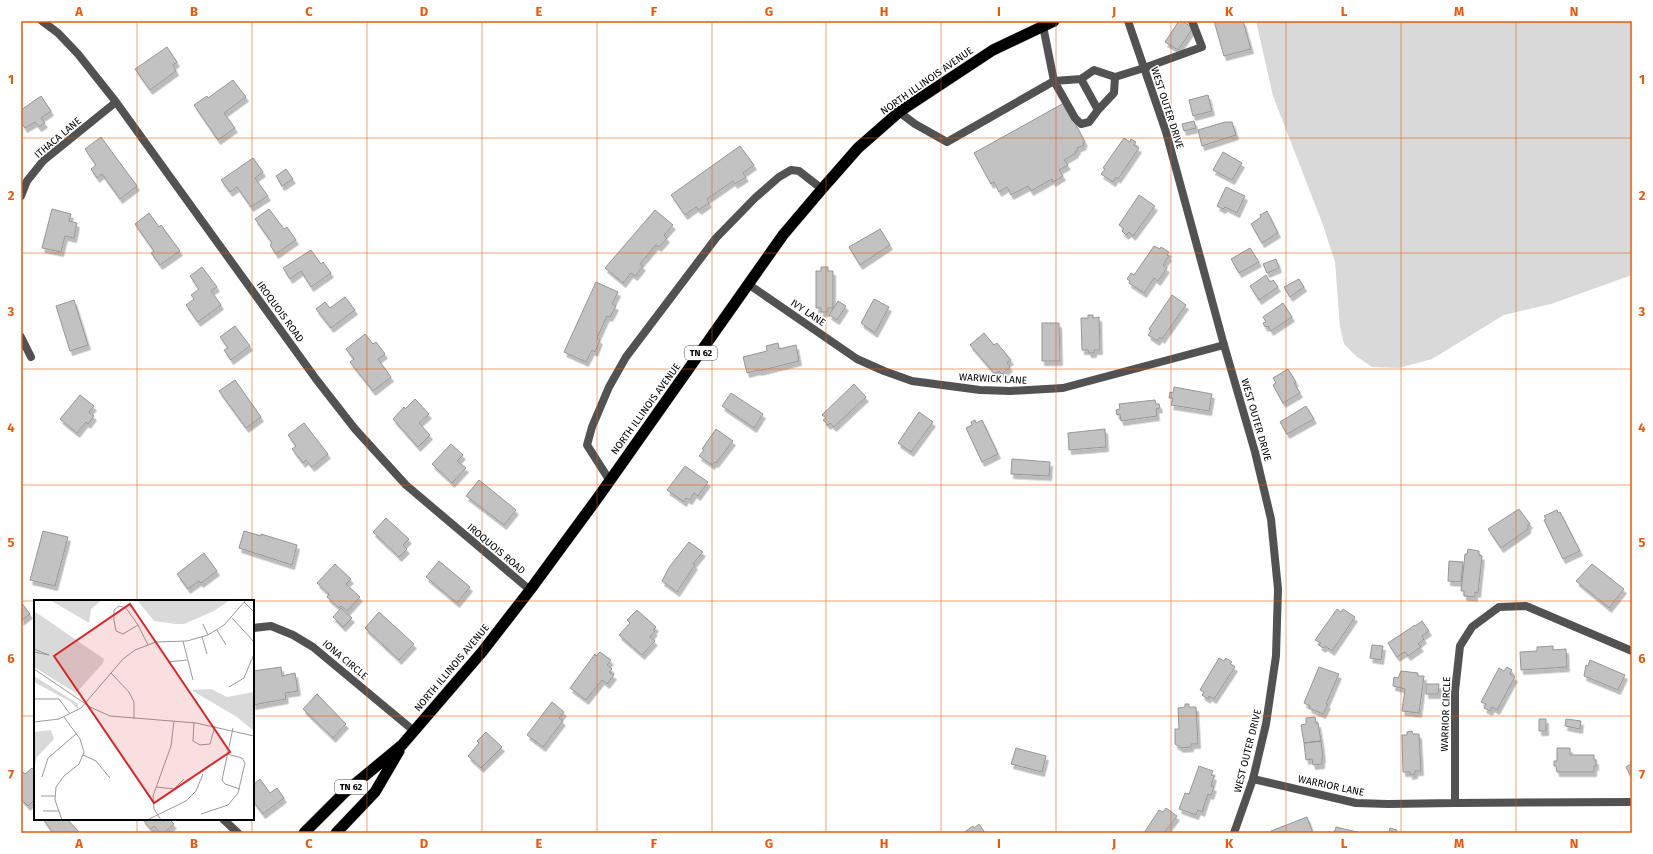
<svg xmlns="http://www.w3.org/2000/svg" width="1653" height="854" viewBox="0 0 1653 854" font-family="'Fira Sans',sans-serif">
<style>
.green{fill:#d9d9d9}
.building{fill:#c2c2c2;stroke:#969696;filter:url(#shadow)}
.lines{fill:none;stroke-linecap:round;stroke-linejoin:round}
.trunk-casing{stroke:#dbdbdb;stroke-width:12}
.service{stroke:#525252;stroke-width:8}
.minor{stroke:#525252;stroke-width:8}
.tertiary{stroke:#525252;stroke-width:8}
.trunk{stroke:#000;stroke-width:11}
.grid{fill:none;stroke:#e8590c;stroke-width:1;stroke-opacity:0.55}
.labels{text-anchor:middle;dominant-baseline:central;stroke-width:3;stroke-linejoin:round;paint-order:stroke}
.shield{fill:#fff;stroke:#4c4c4c;stroke-width:1}
.shield-label{font-size:9px;font-weight:bold;fill:#000}
.street-label{font-size:10px;fill:#000;stroke:#fff}
.inset-road{fill:none;stroke:#999;stroke-width:1}
.view{fill:#d62828;fill-opacity:0.15;stroke:#d62828;stroke-width:2}
.inset-edge{fill:none;stroke:#000;stroke-width:2}
.neatline{fill:none;stroke:#e8590c;stroke-width:1.5}
.grid-label{font-size:13px;text-anchor:middle;font-weight:bold;fill:#e8590c}
</style>
<defs>
<filter id="shadow"><feDropShadow dx="2.5" dy="4.5" stdDeviation="0" flood-color="#0004"/></filter>
</defs>
<rect width="100%" height="100%" fill="#fff"/>
<path class="green" d="M1256,21h376v254l-81,29 -47,11 -72,44 -33,9 -27,-1 -16,-11 -12,-12 -4,-17 -5,-65 -12,-37 -50,-129z"/>
<path class="building" d="M1179,21h3l11,7 -15,22 -13,-8z
M1214,21h29l8,28 -27,7z
M167,47l10,15 -4,3 3,6 -26,19 -15,-21z
M233,80l13,17 -22,16 11,15 -17,12 -24,-35 13,-9 1,2z
M1208,95l4,16 -19,5 -4,-16z
M41,96l10,15 -10,7 4,5 -6,4 -4,-5 -10,6 -4,-6v-12z
M1064,103l21,39 -2,1 1,2 -7,3 1,2 -3,2 1,1 -12,7 4,5 -9,5 4,6 -10,6 -1,-3 -21,12 -3,-5 -17,9 -4,-8 -8,5 -5,-10 -3,2 -17,-31z
M1194,121l2,7 -12,3 -2,-7z
M1225,122h7l4,13 -34,11 -4,-16z
M101,137l36,49 -17,13 -18,-25 -5,4 -6,-9 5,-4 -11,-16z
M1124,138l6,4 1,-3 5,3 -2,3 5,3 -21,31 -2,-2 -3,5 -12,-8 4,-5 -2,-1z
M740,146l14,19 -11,8 3,4 -11,7 -2,-3 -26,18 2,4 -10,7 -3,-3 -11,8 -14,-20z
M1223,152l19,11 -10,17 -19,-10z
M253,158l10,14 -8,6 13,18 -17,11 -14,-20 -7,5 -9,-12z
M286,169l7,10 -11,7 -6,-10z
M1226,187l19,9 -8,17 -12,-6 -2,2 -6,-3z
M1139,195l16,11 -22,30 -4,-4 -3,3 -4,-4 2,-2 -5,-4z
M52,209l19,5 -2,7 8,2 -3,15 -9,-2 -4,16 -19,-4z
M269,209l15,20 3,-2 9,13 -20,14 -6,-9 2,-2 -17,-24z
M655,210l18,15 -9,10 3,3 -8,9 -3,-2 -16,19 3,2 -8,10 -4,-3 -8,10 -18,-15z
M1267,211l11,22 -16,10 -11,-19 10,-7 -1,-2z
M149,213l10,14 2,-2 19,26 -20,14 -9,-12 3,-2 -19,-27z
M880,229l10,16 -30,20 -11,-18z
M1154,246l6,3 1,-2 8,5 -2,3 2,1 -6,9 4,3 -9,13 -4,-3 -10,15 -15,-10 1,-2 -3,-2 4,-6 3,2z
M1250,248l9,14 -20,11 -8,-14z
M311,250l10,14 2,-2 8,11 -20,14 -10,-16 -11,8 -7,-11z
M1276,259l3,9 -12,5 -4,-9z
M202,267l15,20 -6,4 10,14 -23,17 -12,-17 8,-6 -3,-4 8,-6 -9,-13z
M821,267h7v4h5v37h-5v4h-7v-4h-5v-37h5z
M1266,275l4,7 3,-2 5,7 -19,13 -9,-14z
M1299,279l5,8 -14,10 -6,-10z
M596,282l22,10 -6,12 4,2 -6,11 -3,-1 -10,22 3,2 -5,12 -3,-2 -6,12 -22,-10z
M1172,295l14,10 -24,34 -2,-2 -3,4 -9,-6 3,-4 -2,-2z
M345,297l10,13 -24,18 -15,-19 9,-7 5,6z
M874,299l15,8 -14,26 -14,-10z
M74,300l14,45 -18,6 -14,-45z
M838,301l8,5 -9,14 -8,-5z
M1283,303l9,14 -21,14 -3,-5 -3,1 -2,-4 3,-1 -3,-5z
M1088,315h5v3l6,-1 1,33h-6v3h-5l-1,-3h-6l-1,-32h7z
M1042,323h17l1,38h-18z
M235,326l15,20 -19,14 -7,-10 4,-2 -8,-11z
M984,333l10,12 3,-2 14,17 -4,3 3,4 -8,7 -3,-3 -4,3 -25,-29z
M365,334l8,10 3,-2 9,12 -7,5 13,18 -18,14 -23,-29 4,-3 -8,-10z
M778,343l1,6 17,-4 3,16 -40,10 -1,-1 -11,3 -4,-16 24,-6 -1,-5z
M1288,369l8,13 -2,1 6,10 -17,10 -10,-18 3,-2 -3,-5z
M235,380l26,37 -15,11 -27,-37z
M854,384l12,13 -32,30 -4,-4 -2,2 -5,-5 3,-2 -4,-3z
M1174,387l38,7 -3,17 -38,-6 2,-7h-4l1,-6 3,1z
M731,393l32,21 -9,14 -32,-22z
M80,395l14,11 -5,6 5,4 -6,8 -2,-2 -9,11 -17,-14z
M415,399l14,15 -10,9 11,12 -12,12 -25,-28 11,-12 1,2z
M1155,400l1,4h3l1,4 -4,1 1,7 -36,5 -1,-7 -3,1 -1,-5 4,-1 -1,-5z
M1306,406l8,13 -27,15 -7,-12z
M919,412l14,10 -22,30 -13,-9z
M975,420l1,3 6,-3 16,34 -16,8 -16,-34 6,-3 -1,-3z
M304,423l24,31 -16,13 -6,-7 -3,3 -11,-14 4,-3 -8,-11z
M716,429l17,12 -17,22 -2,-1 -2,3 -13,-9 5,-6 -2,-1z
M1105,429l1,18 -37,3 -1,-17z
M451,444l12,11 -6,6 9,7 -14,15 -20,-19z
M1012,459l38,3 -1,14 -38,-2z
M685,466l23,16 -10,14 -4,-3 -4,7 -4,-2 -2,4 -17,-12z
M479,480l37,30 -12,15 -38,-29z
M1519,509l11,15 -2,1v4l-27,19 -13,-19z
M1557,510l1,3 2,-1 20,39 -17,8 -19,-39 2,-1 -2,-3z
M386,518l23,21 -6,6 4,4 -8,8 -26,-25z
M43,531l25,6 -13,49 -25,-6z
M244,531l17,5v-2l36,11 -5,20 -53,-17z
M689,542l14,10 -10,12 2,1 -18,27 -15,-11 8,-15z
M1468,549l11,2v4l3,1 -4,37 -3,-1v5l-11,-1v-5h-3l4,-37h2z
M204,553l13,18 -16,12 -2,-2 -11,8 -11,-15z
M439,561l31,26 -13,16 -31,-26z
M1449,561l14,1 -2,20 -13,-1z
M335,564l16,15 -5,5 14,13 -13,14 -6,-5 -2,2 -12,-11 2,-3 -12,-11z
M1592,564l32,25 -15,19 -33,-27z
M21,602l9,12 -9,7z
M341,608l11,10 -9,9 -10,-10z
M1337,609l4,3 2,-3 12,8 -23,34 -7,-5 -2,2 -4,-3 2,-2 -6,-3z
M637,610l19,17 -3,3 2,1 -5,6 5,4 -13,14 -23,-20 11,-12 -3,-3z
M379,612l35,32 -15,16 -34,-32z
M1422,621l7,10 -7,5 2,3 -6,5 3,3 -13,9 -3,-4 -8,5 -9,-14 27,-18v1z
M1372,645l11,1 -2,14 -11,-2z
M1553,646v4l13,-1 1,18 -46,3 -1,-18 17,-1v-4z
M600,652l11,8 -4,5 5,4 -3,3 5,3 -7,9 -5,-4 -16,20 -16,-12 25,-34 1,2z
M1219,658l5,3 2,-3 6,4 -2,2 5,3 -21,32 -5,-3 -1,3 -6,-4 2,-3 -4,-2z
M1590,660l35,15 -7,15 -34,-14 2,-11 2,1z
M281,667l1,9 13,-3 3,18 -13,2 1,6 -33,6v-34z
M1319,667l20,7 -13,30h2l-5,10 -14,-6 1,-2 -6,-3z
M1507,667l5,3 -2,4 5,3 -18,33 -5,-3 -2,4 -6,-3 2,-4 -5,-2 18,-34 5,3z
M1401,671l17,2v3h6l-5,37 -17,-2 3,-22 -12,-3 1,-9 4,1z
M1426,684h13l-1,10h-12z
M317,694l29,30 -13,14 -30,-29z
M552,702l12,10 -5,6 4,3 -20,26 -16,-12z
M1185,704h4v3h7l2,37h-7v3l-10,1 -6,-4v-15h4l-1,-21 7,-1z
M1315,717l1,6h2l3,18 -17,2 -3,-18 5,-1v-6z
M1539,719h7v12h-7z
M1566,719l15,2 -1,8 -15,-3z
M1412,731l1,3h6l2,37h-6v3l-5,1v-3h-7l-1,-37h5v-3z
M486,732l16,15 -21,21 -13,-12 11,-13 -2,-2z
M1321,741l2,17h-1v6l-9,1 -1,-6 -6,1 -2,-17z
M1016,748l30,8 -4,16 -31,-8z
M1557,748h13v7h24v5h2v6h-2v6h-37l-1,-6h-2v-5h3z
M1632,761v16h-1l-5,-10 5,-3 -1,-2z
M1199,766l14,5 -2,4 3,1 -3,10 3,1 -3,8 -3,-1 -6,18 -4,-2 -2,5 -17,-6 6,-16 4,1z
M32,768l3,2v29l-7,7 -7,-7v-29l4,4z
M260,779l10,14 7,-5 7,10 -21,16 -10,-13v-16z
M1166,808l11,8 -13,17h-20l15,-23 4,2z
M1307,817l6,16h-41l-1,-2z
M43,819h24l13,14h-27z
M142,819h27l5,5 -10,9h-4l-6,-7 -3,3z
M979,824l6,9h-22l10,-7 1,2z
M1336,827l25,6h-30h3z
M1390,828l7,2 -1,2 5,1h-12z"/>
<g class="lines">
<defs>
<path id="trunk" d="M304,833l40,-40 58,-48 80,-93 48,-62 69,-94 184,-261 39,-46 36,-41 41,-36 94,-62 61,-29
M336,833l39,-41 24,-41"/>
</defs>
<use href="#trunk" class="trunk-casing"/>
<path class="service" d="M1081,79l13,-9 21,7
M1098,110l-9,12 -8,2 -6,-6 -21,-37 27,-2 17,31 16,-17 1,-16 29,-9 58,-21 -10,-26
M899,112l16,12 32,18 107,-61 -11,-55
M610,481l-23,-36 5,-18 17,-40 17,-30 90,-119 39,-40 24,-21 12,-7 8,1 23,18"/>
<path class="minor" d="M42,21l16,12 20,21 38,48 200,277 39,50 51,56 124,105
M21,196l6,-15 16,-20 73,-59
M748,284l109,75 27,12 28,10 68,9 30,1 53,-3 161,-43
M21,337l10,20
M253,628l18,-2 22,9 20,12 101,84
M1632,651l-106,-45 -27,1 -27,20 -12,19 -5,45v112l177,-1
M1253,779l103,24 32,1 67,-1
M223,819l15,14"/>
<path class="tertiary" d="M1128,21l38,111 58,213 31,107 16,67 7,70 -2,67 -10,68 -13,55 -19,54"/>
<use href="#trunk" class="trunk"/>
</g>
<path class="grid" d="M137,21v580M252,21v580M367,21v812M482,21v812M597,21v812M712,21v812M826,21v812M941,21v812M1056,21v812M1171,21v812M1286,21v812M1401,21v812M1516,21v812M21,138h1611M21,253h1611M21,369h1611M21,485h1611M21,601h1611M21,716h14M253,716h1379M137,819v14M252,819v14"/>
<g class="labels">
<g class="shield">
<rect x="685" y="346" width="32" height="14" rx="3"/>
<rect x="335" y="780" width="32" height="14" rx="3"/>
</g>
<g class="shield-label">
<text x="701" y="353">TN 62</text>
<text x="351" y="787">TN 62</text>
</g>
<g class="street-label">
<text transform="translate(927 81) rotate(-35)">NORTH ILLINOIS AVENUE</text>
<text transform="translate(1167 108) rotate(72)">WEST OUTER DRIVE</text>
<text transform="translate(58 138) rotate(-40)">ITHACA LANE</text>
<text transform="translate(280 312) rotate(54)">IROQUOIS ROAD</text>
<text transform="translate(808 313) rotate(34)">IVY LANE</text>
<text transform="translate(993 379) rotate(3)">WARWICK LANE</text>
<text transform="translate(646 409) rotate(-54)">NORTH ILLINOIS AVENUE</text>
<text transform="translate(1256 420) rotate(74)">WEST OUTER DRIVE</text>
<text transform="translate(496 549) rotate(40)">IROQUOIS ROAD</text>
<text transform="translate(345 660) rotate(40)">IONA CIRCLE</text>
<text transform="translate(452 668) rotate(-50)">NORTH ILLINOIS AVENUE</text>
<text transform="translate(1446 714) rotate(-88)">WARRIOR CIRCLE</text>
<text transform="translate(1248 751) rotate(-76)">WEST OUTER DRIVE</text>
<text transform="translate(1331 786) rotate(12)">WARRIOR LANE</text>
</g>
</g>
<g transform="translate(34 600)">
<rect width="220" height="220" fill="#fff"/>
<path d="M16,0h52l-11,9 -2,14zM103,0h93l-16,11 -30,13h-8l-22,-3zM0,11l70,48 -1,4 -27,30 -42,-26zM0,76l44,28v5l-7,-7 -37,-20zM177,89l16,8 27,-5v39l-17,-14 -46,-27zM17,130l3,9 -17,18 -3,11v-36z" fill="#d9d9d9"/>
<path class="inset-road" d="M210,2l10,10M85,6l7,2 12,17 -15,9 -7,-3 -2,-11v-10zM198,18l22,24M169,24l5,11M104,25l10,20M183,30l9,15M168,37l5,17M149,41l10,39M0,49l15,6 -15,-3M134,62l19,-2M0,69l56,38 20,9 86,7 58,13M77,73l18,19 5,10v17M195,87l15,-9 10,-24M0,99h25l11,15M0,122l25,-3 22,-11 42,-49 12,-9 21,-8 31,-1 21,-6 16,-10 22,-25M160,122l-1,19 7,4 10,-1 5,-18M199,128l-11,52 3,4 15,5M49,155l13,6 14,17M8,177l6,-19 28,-24M122,187l18,2 10,-10M7,196h14M9,211h16M167,214l27,-9 10,-12 7,-30 -3,-5 -15,-4M28,220l-7,-20 1,-13 8,-11 15,-12 5,-12 -4,-13 -16,-22M113,220l39,-19 10,-10 7,-17M127,220l-7,-11 -1,-13 18,-50 3,-25"/>
<path class="view" d="M96,4l100,148 -76,51 -100,-147z"/>
<rect width="220" height="220" class="inset-edge"/>
</g>
<rect width="1653" height="854" fill="none" stroke="#ffffff" stroke-width="44"/>
<rect x="22" y="22" width="1609" height="810" class="neatline"/>
<g class="grid-label">
<text x="79" y="16">A</text>
<text x="194" y="16">B</text>
<text x="309" y="16">C</text>
<text x="424" y="16">D</text>
<text x="539" y="16">E</text>
<text x="654" y="16">F</text>
<text x="769" y="16">G</text>
<text x="884" y="16">H</text>
<text x="999" y="16">I</text>
<text x="1114" y="16">J</text>
<text x="1229" y="16">K</text>
<text x="1344" y="16">L</text>
<text x="1459" y="16">M</text>
<text x="1574" y="16">N</text>
<text x="11" y="84">1</text>
<text x="1642" y="84">1</text>
<text x="11" y="200">2</text>
<text x="1642" y="200">2</text>
<text x="11" y="316">3</text>
<text x="1642" y="316">3</text>
<text x="11" y="432">4</text>
<text x="1642" y="432">4</text>
<text x="11" y="547">5</text>
<text x="1642" y="547">5</text>
<text x="11" y="663">6</text>
<text x="1642" y="663">6</text>
<text x="11" y="779">7</text>
<text x="1642" y="779">7</text>
<text x="79" y="848">A</text>
<text x="194" y="848">B</text>
<text x="309" y="848">C</text>
<text x="424" y="848">D</text>
<text x="539" y="848">E</text>
<text x="654" y="848">F</text>
<text x="769" y="848">G</text>
<text x="884" y="848">H</text>
<text x="999" y="848">I</text>
<text x="1114" y="848">J</text>
<text x="1229" y="848">K</text>
<text x="1344" y="848">L</text>
<text x="1459" y="848">M</text>
<text x="1574" y="848">N</text>
</g>
</svg>
